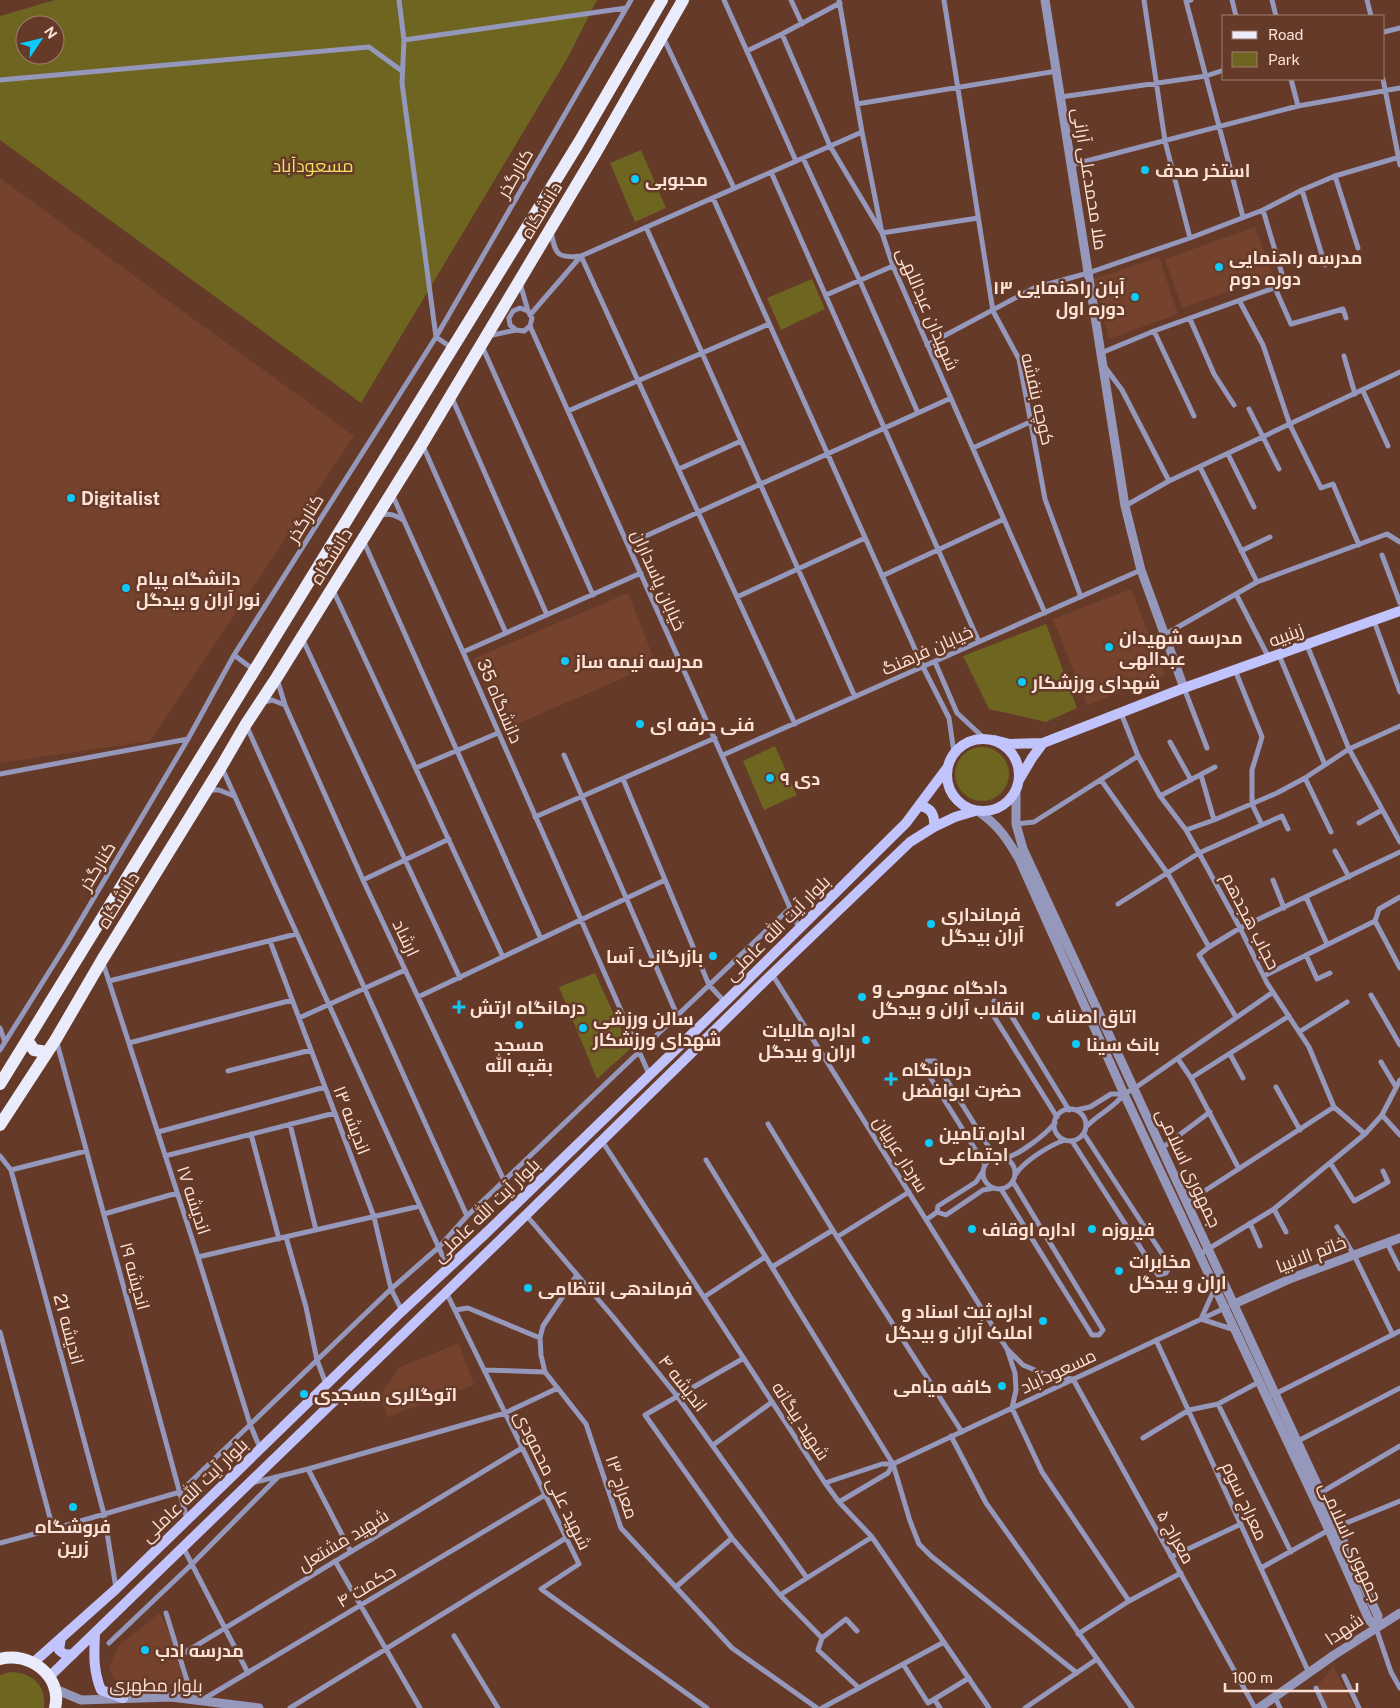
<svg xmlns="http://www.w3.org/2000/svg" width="1400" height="1708" viewBox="0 0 1400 1708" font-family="'Public Sans',Cairo,sans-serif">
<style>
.built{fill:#75422d}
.green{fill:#6d6520;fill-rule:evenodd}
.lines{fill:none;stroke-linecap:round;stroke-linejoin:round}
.minor{stroke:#9597bb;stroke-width:5}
.tertiary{stroke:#9597bb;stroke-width:9}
.secondary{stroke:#c1c3fc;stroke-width:10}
.primary{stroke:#ebecfb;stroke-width:12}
.poi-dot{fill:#0dcafa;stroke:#653a28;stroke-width:2}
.labels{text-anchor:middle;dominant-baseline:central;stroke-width:5;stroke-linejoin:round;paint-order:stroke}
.park-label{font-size:18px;fill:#efe263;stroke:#653a28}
.poi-label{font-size:18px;font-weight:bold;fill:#fce1d6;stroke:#653a28;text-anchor:start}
.street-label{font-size:18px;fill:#fce1d6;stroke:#653a28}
</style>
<rect width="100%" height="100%" fill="#653a28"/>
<path class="built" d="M0,178l354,258 -204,305 -150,22z
M1255,227l18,49 -91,32 -17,-49z
M1159,257l19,57 -69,25 -15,-60z
M1131,589l34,86 -78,30 -34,-86z
M628,593l28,71 -151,65 -32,-70z
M459,1343l15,42 -87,32 -7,-22 20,-28z
M160,1613l11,24 14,50 -26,-5h-37l-8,-3 -5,-12 9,-21z
M1333,1666l22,42h-29l-10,-20z"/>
<path class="green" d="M55,0h542l-30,59 -206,344 -361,-263v-124zM25,25h30v30h-30z
M641,150l25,58 -31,14 -25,-59z
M812,279l13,30 -44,21 -14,-32z
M1046,624l31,84 -31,14 -57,-13 -26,-53z
M775,746l22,49 -33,15 -21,-49z
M955 774a27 27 0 1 1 54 0a27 27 0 1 1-54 0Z
M595,973l35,76 -33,30 -38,-92z
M10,1672c22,0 37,14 34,36h-44v-33z"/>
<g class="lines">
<path class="minor" d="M399,0l5,40 -2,43 34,254 16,11
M724,0l72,161
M791,0l11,24
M839,0l23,132 20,101 11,33 152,347
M944,0l49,311 26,48 26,140 36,98
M1144,0l21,141 25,97
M1191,0l-5,1 57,216
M1232,0l4,16
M1272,0l4,16
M1367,0l4,16
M1384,32l16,-4
M782,34l48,112 52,87 96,-15
M663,37l71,151
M404,40l222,-32
M747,51l35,-17 58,-31
M1291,79l7,27
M1383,79l17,86
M0,80l369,-33 33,24
M1061,97l145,-21 18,-6
M857,104l200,-33
M803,158l57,123 58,132
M1071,165l227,-59 102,-18
M771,172l208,470
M1335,176l23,72
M1302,190l23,75
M713,198l210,469 26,51 5,35
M646,227l209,470
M551,231c4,23 6,28 30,25l214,468
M520,283l8,28 4,7 -2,8 -6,5 -8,-1 -6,-5 -1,-7 4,-7 7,-3 8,3
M1275,288l16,36 52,-15 3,9
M826,295l67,-29
M1240,302l23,43 27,80 31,63 12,-4 26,61
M530,315l51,-59 281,-124
M1190,319l24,55 20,31
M530,326l269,602
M1154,331l40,85
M488,336l28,-6
M927,345l107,-57 54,-15 102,-35 73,-28 39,-20 33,-14 65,-19
M482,346l111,249
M1101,353l53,-22 131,-47 -22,-74
M1344,356l11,38
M1105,367l17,23 47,91
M1363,391l25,55
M452,398l95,217
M1249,409l30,60
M568,411l201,-87
M423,446l83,187
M973,448l57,-26
M1228,454l26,53
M1200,467l57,115
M679,469l62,-28
M392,494l71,158 186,422
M1125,506l44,-25 231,-109
M381,515c9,-2 14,0 22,5
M363,540l178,399
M628,544l323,-146
M1241,551l29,-14
M1382,555l18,48
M882,576l122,-57
M333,590l170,367
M1236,594l33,64
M737,597l128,-59
M1374,621l26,71
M1164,635l93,-53 130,-48 13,8
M302,638l158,340
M1307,645l42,104 51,93
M463,652l178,-79
M234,655l20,15
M1279,655l46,110
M935,662l22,51 27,25
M1235,670l27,67 -10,33v34l10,21
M277,679l8,26 78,175 152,324
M1184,688l23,60
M264,702l8,-2 13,5
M1121,713l17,43 22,40 26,34 13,23 41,75 27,55 42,64 25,60 31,27
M247,727l220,489
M1170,742l21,38
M564,755l113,260
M723,755l418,-185
M222,768l226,500
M416,768l82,-35
M0,774l188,-35
M1201,775l13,45
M1305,778l26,54
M623,779l86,206 16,17
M1101,780l67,94 41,73 -10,8 37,62
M207,790h12l15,6
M1160,796l55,-29
M535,817l180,-79
M1359,823l23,-13
M1016,824l18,-2 104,-66
M1186,830l28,-10 63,-27 28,-15 44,-29 51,-23
M1335,851l14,26
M363,880l86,-41
M1273,880l11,28
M1306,897l21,47
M1118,904l81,-51 83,-37 6,13
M1375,921l4,-12 21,-12
M270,941l104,276 17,72 11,22
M1209,947l31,-19 160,-76
M1306,955l11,24 13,-6
M103,963l95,294 52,167 10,24
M772,974l235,375
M1264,976l111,-55 25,47
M109,981l187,-47
M1371,995l29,50
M418,997l247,-117
M299,1018l106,-48
M0,1028l5,14
M1299,1032l48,-30
M57,1043l130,476
M129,1043l163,-43
M0,1050l66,-105 122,-206 46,-84 202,-318 195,-337
M1230,1054l13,24
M1178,1059l13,19 48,91
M1381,1062l15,25
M228,1071l83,-21
M1191,1078l98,-62
M1276,1087l24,43
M1054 1125a16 16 0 1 1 32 0a16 16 0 1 1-32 0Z
M1076,1110l14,-3 21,-13h13l11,-6 138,-96
M1382,1115l18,20
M1057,1117l-64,-102 1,-14 12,6 63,103
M290,1124l26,106
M768,1124l69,113 125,195
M1086,1127c12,-13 28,-19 38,-33
M158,1132l167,-45
M251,1134l28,105
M602,1141l223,342 14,19 33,35 117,171
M1072,1141l86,134 8,-2 4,-7 -86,-132
M1162,1148l48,-36
M0,1156l11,14 93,344 12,74
M165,1156l170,-43
M983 1173a16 16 0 1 1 32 0a16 16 0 1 1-32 0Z
M1005,1158c14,-3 40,-23 50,-35
M706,1160l187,304 17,57 9,23 12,12 146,117
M1331,1164l23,37 34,-19 -5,-11
M985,1165l-60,-96 2,-8h8l60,96
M11,1170l75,-19
M1016,1174c8,-13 34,-29 49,-34
M1001,1189l91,146h7l4,-5 -90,-148
M1186,1203l148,-96
M1274,1209l12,23
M937,1212l9,3 37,-25 11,-2
M104,1214l73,-21
M526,1215l88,103 63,78 130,182
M926,1220l11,-8 1,-6 38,-24 7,-11
M1250,1223l10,23
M1337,1227l17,28 39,80
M286,1237l20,70 11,53 9,24
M837,1237l72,-45
M1387,1243l13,26
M1200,1254l74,-45 91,-75 17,-19 18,-35
M198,1257l222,-51
M772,1267l61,-37
M577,1275l-34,51 -3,12 1,17 4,17 41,52 35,104 111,120 85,60
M1215,1288l-14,31 34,11
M446,1292l133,272 -38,25 166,119
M704,1297l61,-40
M455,1310l13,-2 72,30
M0,1332l53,197
M1156,1340l153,333
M744,1358l-99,57 87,123 48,57 42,43 -4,12 41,38
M484,1370l61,2
M1273,1395l127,-64
M1218,1404l73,148
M951,1436l35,67 146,205
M1143,1438l46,-28 29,-6 41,-22
M1296,1442l104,-54
M713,1445l59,-43
M308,1469l43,83
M252,1483l56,-14 197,-56 53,-25
M825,1483l57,-19h11l334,-157
M1322,1492l78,-46
M839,1502l49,-29 5,-9
M0,1543l53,-14 127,-37 211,-203 48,-42 28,-31 323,-308
M183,1547l65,126
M1171,1557l70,-33
M335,1561l85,147
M1261,1568l68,-38 71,-29
M676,1587l56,-49
M780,1595l92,-58
M1129,1601l-87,-129 -30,-64 4,-18 -1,-17 -8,-24 16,16 26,11 24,3 182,329
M166,1613l27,87
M1376,1628l15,44 9,16
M1078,1634l51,-33 52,-28
M454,1636l44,72
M822,1638l24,-19 11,12
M109,1643l83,-79 86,-87
M179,1656l343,-208
M903,1664l25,39 41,-25
M1344,1676l15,32
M1316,1688l9,20
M1275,1697l5,11
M934,1699l6,9
M202,1700l343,-205
M290,1708l276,-170
M822,1708l122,-66
M1025,1708l72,-49"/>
<path class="tertiary" d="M1045,0l80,506 16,64 43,118
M1016,791v33l7,25 355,767 -2,11
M978,811c21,15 28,26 41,48l105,235 205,436 40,90 7,7
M1234,1304l58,-26 108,-40
M55,1689l26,11 90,-3 88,11
M1259,1708l75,-53 66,-42"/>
<path class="secondary" d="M947 775a36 36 0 1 1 72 0a36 36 0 1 1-72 0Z
M994,740l16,4 33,-1 141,-55 216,-77
M1019,780l13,-22 11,-15
M920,806c12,2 15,10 14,21
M95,1633c-1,21 -2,37 6,57l22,8
M61,1638l-2,12c5,5 8,5 14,4
M34,1662l82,-73 286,-278 82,-76 241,-233 181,-179 41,-55
M49,1677l477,-462 246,-241 114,-109 24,-23 24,-15 21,-10 20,-6"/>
<path class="primary" d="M27,1040l7,10 13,2
M0,1084l578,-940 84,-144
M0,1125l56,-86 46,-79 119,-193 25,-43 31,-47 145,-233 173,-290 88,-154
M0,1659c29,-8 63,17 55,49"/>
</g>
<g class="poi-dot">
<circle cx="1145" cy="170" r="5"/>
<circle cx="635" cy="179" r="5"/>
<circle cx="1219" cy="267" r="5"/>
<circle cx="1135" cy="297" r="5"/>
<circle cx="71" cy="498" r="5"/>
<circle cx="126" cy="588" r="5"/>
<circle cx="1109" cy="647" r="5"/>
<circle cx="565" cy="661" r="5"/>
<circle cx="1022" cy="682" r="5"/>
<circle cx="640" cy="724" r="5"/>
<circle cx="770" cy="778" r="5"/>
<circle cx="931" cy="924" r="5"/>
<circle cx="713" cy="956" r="5"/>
<circle cx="862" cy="997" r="5"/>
<path d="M456.5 999.5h5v5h5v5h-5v5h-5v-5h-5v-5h5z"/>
<circle cx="1036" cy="1016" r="5"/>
<circle cx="519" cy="1025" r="5"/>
<circle cx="583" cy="1028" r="5"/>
<circle cx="866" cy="1040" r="5"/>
<circle cx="1076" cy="1044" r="5"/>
<path d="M888.5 1071.5h5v5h5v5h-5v5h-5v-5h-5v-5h5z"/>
<circle cx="929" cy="1143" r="5"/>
<circle cx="972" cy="1229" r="5"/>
<circle cx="1092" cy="1229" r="5"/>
<circle cx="1119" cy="1271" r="5"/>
<circle cx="528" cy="1288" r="5"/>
<circle cx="1043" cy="1321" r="5"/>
<circle cx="1002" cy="1386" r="5"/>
<circle cx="304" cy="1394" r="5"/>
<circle cx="73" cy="1507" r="5"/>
<circle cx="145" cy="1650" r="5"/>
</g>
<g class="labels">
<g class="park-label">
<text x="313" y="165">مسعودآباد</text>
</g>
<g class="poi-label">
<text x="1155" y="170">استخر صدف</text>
<text x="645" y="179">محبوبی</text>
<text x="1229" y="257">مدرسه راهنمایی<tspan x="1229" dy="21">دوره دوم</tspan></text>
<text x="1125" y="287" text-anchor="end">۱۳ آبان راهنمایی<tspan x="1125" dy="21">دوره اول</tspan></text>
<text x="81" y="498">Digitalist</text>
<text x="136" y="578">دانشگاه پیام<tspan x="136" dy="21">نور آران و بیدگل</tspan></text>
<text x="1119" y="637">مدرسه شهیدان<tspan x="1119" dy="21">عبدالهی</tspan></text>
<text x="575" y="661">مدرسه نیمه ساز</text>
<text x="1032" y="682">شهدای ورزشکار</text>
<text x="650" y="724">فنی حرفه ای</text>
<text x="780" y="778">۹ دی</text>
<text x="941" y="914">فرمانداری<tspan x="941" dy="21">آران بیدگل</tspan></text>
<text x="703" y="956" text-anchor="end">بازرگانی آسا</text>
<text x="872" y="987">دادگاه عمومی و<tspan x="872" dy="21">انقلاب آران و بیدگل</tspan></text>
<text x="470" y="1007">درمانگاه ارتش</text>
<text x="1046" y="1016">اتاق اصناف</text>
<text x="593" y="1018">سالن ورزشی<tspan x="593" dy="21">شهدای ورزشکار</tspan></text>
<text x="856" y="1030" text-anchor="end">اداره مالیات<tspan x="856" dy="21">اران و بیدگل</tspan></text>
<text x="519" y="1044" text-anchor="middle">مسجد<tspan x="519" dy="21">بقیه الله</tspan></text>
<text x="1086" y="1044">بانک سینا</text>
<text x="902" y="1069">درمانگاه<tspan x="902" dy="21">حضرت ابوافضل</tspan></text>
<text x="939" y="1133">اداره تامین<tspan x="939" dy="21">اجتماعی</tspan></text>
<text x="982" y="1229">اداره اوقاف</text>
<text x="1102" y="1229">فیروزه</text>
<text x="1129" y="1261">مخابرات<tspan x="1129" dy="21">اران و بیدگل</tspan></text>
<text x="538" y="1288">فرماندهی انتظامی</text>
<text x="1033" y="1311" text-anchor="end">اداره ثبت اسناد و<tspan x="1033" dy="21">املاک آران و بیدگل</tspan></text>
<text x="992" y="1386" text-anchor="end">کافه میامی</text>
<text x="314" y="1394">اتوگالری مسجدی</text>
<text x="73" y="1526" text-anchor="middle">فروشگاه<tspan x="73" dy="21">زرین</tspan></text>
<text x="155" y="1650">مدرسه ادب</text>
</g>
<g class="street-label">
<text transform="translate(515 173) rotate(-60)">کنارگذر</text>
<text transform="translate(1090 179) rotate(81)">ملا محمدعلی آرانی</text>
<text transform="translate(541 210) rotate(-59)">دانشگاه</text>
<text transform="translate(928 309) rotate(67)">شهیدان عبداللهی</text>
<text transform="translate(1038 399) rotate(77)">کوچه بنفشه</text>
<text transform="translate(305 518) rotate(-58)">کنارگذر</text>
<text transform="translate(331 556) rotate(-58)">دانشگاه</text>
<text transform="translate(659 580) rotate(66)">خیابان پاسداران</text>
<text transform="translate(1286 635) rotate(-20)">زینبیه</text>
<text transform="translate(927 650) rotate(-24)">خیابان فرهنگ</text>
<text transform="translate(500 701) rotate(67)">دانشگاه 35</text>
<text transform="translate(97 866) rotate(-59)">کنارگذر</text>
<text transform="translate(118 900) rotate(-58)">دانشگاه</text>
<text transform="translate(1251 921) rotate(63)">حجاب هجدهم</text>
<text transform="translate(777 928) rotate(-45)">بلوار آیت‌ الله عاملی</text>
<text transform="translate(406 938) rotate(65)">ارشاد</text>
<text transform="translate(352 1120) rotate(69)">اندیشه ۱۳</text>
<text transform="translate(901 1154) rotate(58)">سردار عربیان</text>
<text transform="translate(1189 1168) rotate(65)">جمهوری اسلامی</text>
<text transform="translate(194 1200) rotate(72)">اندیشه ۱۷</text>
<text transform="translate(486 1210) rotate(-44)">بلوار آیت‌ الله عاملی</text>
<text transform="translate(1311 1254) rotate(-21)">خاتم الانبیا</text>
<text transform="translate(135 1276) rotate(75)">اندیشه ۱۹</text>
<text transform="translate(69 1329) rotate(75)">اندیشه 21</text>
<text transform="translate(1058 1371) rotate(-25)">مسعودآباد</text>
<text transform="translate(683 1383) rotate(52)">اندیشه ۴</text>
<text transform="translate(801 1421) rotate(57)">شهید بیگانه</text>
<text transform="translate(553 1480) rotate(64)">شهید علی محمودی</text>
<text transform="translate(622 1487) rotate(71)">معراج ۱۳</text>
<text transform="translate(194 1490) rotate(-44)">بلوار آیت‌ الله عاملی</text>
<text transform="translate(1245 1501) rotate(65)">معراج سوم</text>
<text transform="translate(1176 1537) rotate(61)">معراج ۵</text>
<text transform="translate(343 1540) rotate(-31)">شهید مشتعل</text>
<text transform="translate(1351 1542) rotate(66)">جمهوری اسلامی</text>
<text transform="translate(366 1586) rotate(-31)">حکمت ۴</text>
<text transform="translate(1344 1629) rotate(-34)">شهدا</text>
<text transform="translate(156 1685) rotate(1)">بلوار مطهری</text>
</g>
</g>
<rect x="1222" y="15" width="162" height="65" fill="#653a28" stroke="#a17d6e"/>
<rect x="1232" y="31" width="25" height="8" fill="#ebecfb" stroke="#a17d6e"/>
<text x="1268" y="40" font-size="15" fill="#fce1d6">Road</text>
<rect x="1232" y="52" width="25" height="15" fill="#6d6520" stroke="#a17d6e"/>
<text x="1268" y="65" font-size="15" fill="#fce1d6">Park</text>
<g transform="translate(40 40) rotate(55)"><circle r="24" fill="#653a28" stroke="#a17d6e"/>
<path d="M0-4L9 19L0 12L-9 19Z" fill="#0dcafa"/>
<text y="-8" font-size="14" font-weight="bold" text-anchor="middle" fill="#fce1d6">N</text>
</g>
<path d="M1225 1683v8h132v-8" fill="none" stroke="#fce1d6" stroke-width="2.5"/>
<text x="1232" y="1683" font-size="15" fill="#fce1d6" stroke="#653a28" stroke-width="4" paint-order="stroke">100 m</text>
</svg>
